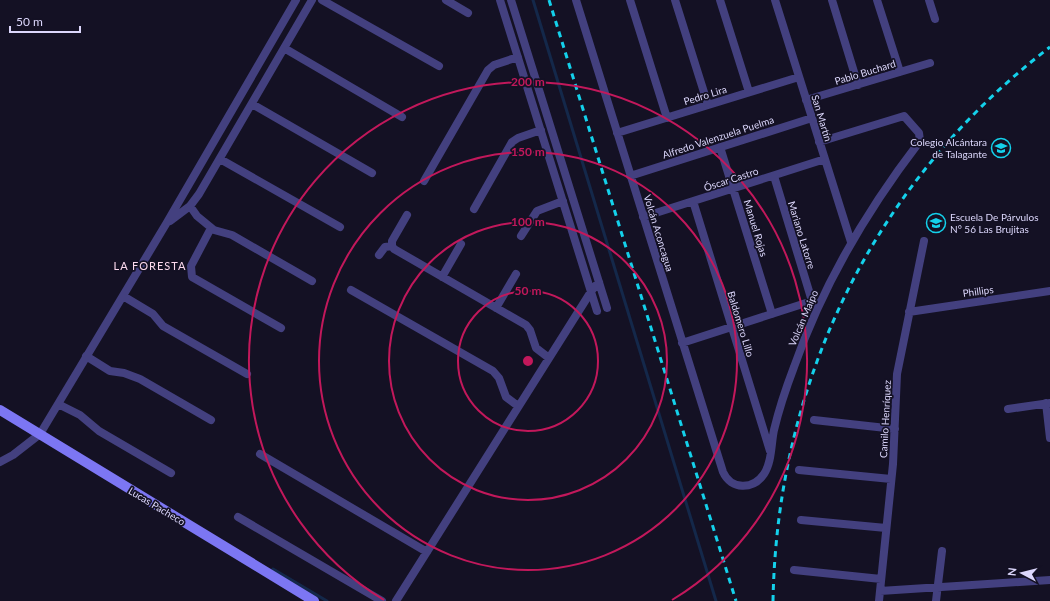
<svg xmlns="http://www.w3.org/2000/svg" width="1050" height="601" viewBox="0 0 1050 601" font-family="Lato,sans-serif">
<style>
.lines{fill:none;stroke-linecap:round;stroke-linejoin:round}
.stream{stroke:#14284a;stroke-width:3}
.street{stroke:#43407f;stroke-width:8}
.secondary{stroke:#7c76f3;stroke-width:10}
.rail{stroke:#14d1eb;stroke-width:3;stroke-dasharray:6 5;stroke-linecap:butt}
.ring{fill:none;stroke:#c2185b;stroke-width:2}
.labels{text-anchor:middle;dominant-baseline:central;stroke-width:3.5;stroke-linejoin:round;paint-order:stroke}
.street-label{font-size:10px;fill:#dcd7fc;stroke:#141124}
.poi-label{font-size:10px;fill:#dcd7fc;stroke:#141124;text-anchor:end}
.neighbourhood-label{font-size:11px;letter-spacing:1px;fill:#fcd9ee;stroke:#141124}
.centre{fill:#c2185b;stroke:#141124;stroke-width:2}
.ring-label{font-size:12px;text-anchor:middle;font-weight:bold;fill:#c2185b;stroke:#141124;stroke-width:3.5;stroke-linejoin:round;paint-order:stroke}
</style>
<rect width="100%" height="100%" fill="#141124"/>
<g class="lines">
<path class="stream" d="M533,0l183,601
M273,569l54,32"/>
<path class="street" d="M322,0l117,66
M446,0l22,13
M500,0l97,311
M511,0l96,308
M576,0l147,472c8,18 30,18 41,2 8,-12 7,-30 10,-44 5,-21 12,-42 20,-63 29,-83 73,-157 126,-226l-1,-8 -15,-17 -85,26
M630,0l37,118
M675,0l33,105
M720,0l29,92
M775,0l76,242
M832,0l26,85
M877,0l23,72
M929,0l6,19
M284,48l118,69
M806,100l124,-37
M252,104l120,69
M617,133l182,-56
M720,147l52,167
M220,159l120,68
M630,176l182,-58
M774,176l38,125
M424,181l64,-111 6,-5 24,-8
M693,201l77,250
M190,206l7,10 17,14 18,5 80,46
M474,209l38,-67 6,-4 23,-8
M407,215l-15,26v5l2,3 132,76 4,5 6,18 13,10
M643,217l182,-58
M170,221l20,-15 9,-12 113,-194
M211,228l-20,38 1,11 89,51
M521,236l16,-25 26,-10
M379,255l6,-8 7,-1
M442,277l19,-33
M351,290l142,81 6,7 7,19 12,9
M123,296l30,18 10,12 84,48
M496,308l20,-34
M909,312l141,-21
M682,343l130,-42 7,4
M86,356l24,15 14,2 16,6 71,41
M1046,403l4,35
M58,404l22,11 19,16 72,42
M1008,409l42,-6
M814,420l81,9
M260,454l167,98
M0,462l13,-7 27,-21 126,-210 130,-224
M799,470l92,9
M238,517l144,84
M801,520l85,8
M794,570l87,9
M880,591l170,-11
M396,601l196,-311 7,-8
M879,601l14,-137 4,-90 27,-133
M936,601l6,-50"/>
<path class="secondary" d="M0,410l314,191"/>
<path class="rail" d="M549,0l187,601
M773,601c4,-221 101,-419 277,-554"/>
</g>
<g class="ring">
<circle cx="528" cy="361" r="70"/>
<circle cx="528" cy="361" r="139"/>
<circle cx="528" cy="361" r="209"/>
<path d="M384 600A279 279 0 1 1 672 600"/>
</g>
<defs>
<symbol id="school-ring" viewBox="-11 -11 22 22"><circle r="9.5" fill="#141124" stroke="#14d1eb" stroke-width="1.5"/><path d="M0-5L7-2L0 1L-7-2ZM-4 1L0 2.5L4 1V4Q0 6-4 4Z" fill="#14d1eb"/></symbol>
</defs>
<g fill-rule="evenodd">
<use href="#school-ring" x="990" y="137" width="22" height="22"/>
<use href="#school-ring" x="925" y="212" width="22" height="22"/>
</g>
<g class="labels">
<g class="street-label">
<text transform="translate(865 72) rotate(-17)">Pablo Buchard</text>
<text transform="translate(705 95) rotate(-17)">Pedro Lira</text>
<text transform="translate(822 118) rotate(73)">San Martín</text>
<text transform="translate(718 137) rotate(-18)">Alfredo Valenzuela Puelma</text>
<text transform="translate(731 179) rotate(-18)">Óscar Castro</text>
<text transform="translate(756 228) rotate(73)">Manuel Rojas</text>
<text transform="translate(659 233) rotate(73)">Volcán Aconcagua</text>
<text transform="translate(802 235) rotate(73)">Mariano Latorre</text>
<text transform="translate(978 291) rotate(-8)">Phillips</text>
<text transform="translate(803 318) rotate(-67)">Volcán Maipo</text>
<text transform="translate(741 324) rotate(73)">Baldomero Lillo</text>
<text transform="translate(885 419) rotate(-87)">Camilo Henríquez</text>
<text transform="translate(157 506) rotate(31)">Lucas Pacheco</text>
</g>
<g class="poi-label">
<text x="987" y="142">Colegio Alcántara<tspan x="987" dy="12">de Talagante</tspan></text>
<text x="950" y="217" text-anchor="start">Escuela De Párvulos<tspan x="950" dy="12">N° 56 Las Brujitas</tspan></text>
</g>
<g class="neighbourhood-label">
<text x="150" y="265">LA FORESTA</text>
</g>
</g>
<circle cx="528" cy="361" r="6" class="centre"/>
<g class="ring-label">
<text x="528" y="86">200 m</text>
<text x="528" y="156">150 m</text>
<text x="528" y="226">100 m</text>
<text x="528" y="295">50 m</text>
</g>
<g transform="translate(1022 573) rotate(277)" stroke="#141124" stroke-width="3" paint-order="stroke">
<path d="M0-3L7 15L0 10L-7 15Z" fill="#dcd7fc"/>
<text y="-6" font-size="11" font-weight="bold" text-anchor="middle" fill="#dcd7fc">N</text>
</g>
<path d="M10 26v6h70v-6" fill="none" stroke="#dcd7fc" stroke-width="2"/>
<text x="16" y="26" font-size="12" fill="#dcd7fc" stroke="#141124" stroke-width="3" paint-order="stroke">50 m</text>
</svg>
